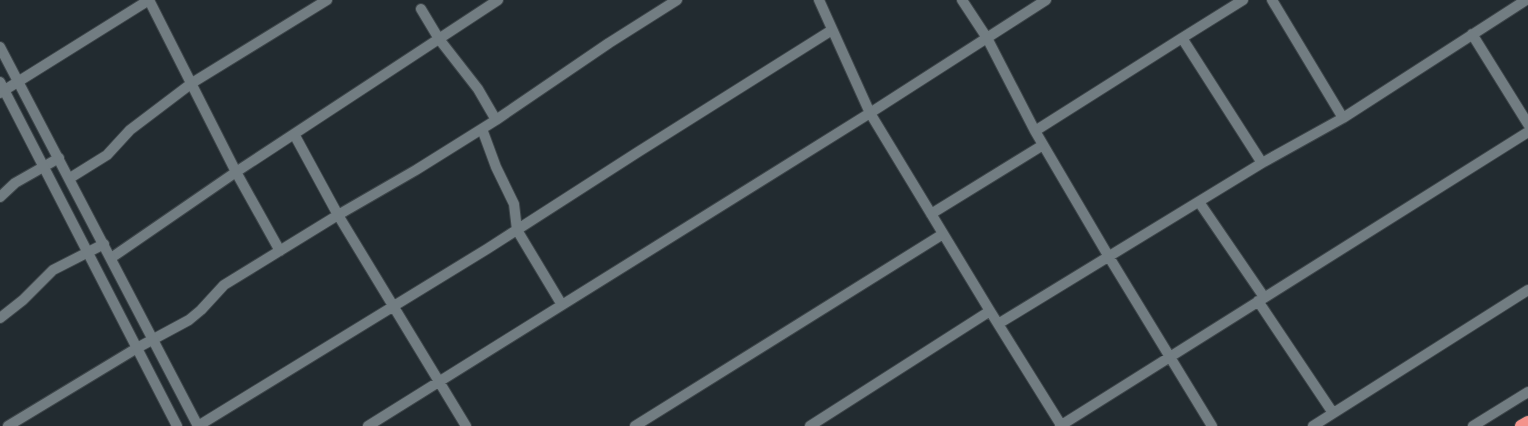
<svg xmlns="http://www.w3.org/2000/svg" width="1528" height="426" viewBox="0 0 1528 426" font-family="Manrope,sans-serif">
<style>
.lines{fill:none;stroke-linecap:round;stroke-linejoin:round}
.street-casing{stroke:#3e464a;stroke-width:12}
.secondary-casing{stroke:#3e464a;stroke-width:12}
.highway-casing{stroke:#3e464a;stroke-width:14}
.street{stroke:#727d82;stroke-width:10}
.secondary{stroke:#727d82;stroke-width:10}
.highway{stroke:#f4938c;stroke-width:12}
</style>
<rect width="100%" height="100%" fill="#222b30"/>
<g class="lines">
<defs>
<path id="street" d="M149,0l87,172 44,79
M819,0l51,113 120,198 71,114
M962,0l25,38 48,93 74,126 103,169
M1243,0l-61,38 80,125
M1272,0l71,118
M421,9l18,30 39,50 18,31
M1472,34l56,90
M0,93l149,-93
M482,129l14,38 18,37 3,26 45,75
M1035,131l147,-93
M294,134l44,81 128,211
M70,178l37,-23 23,-25 62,-47 135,-83
M0,197l15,-14 44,-25
M1199,202l65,95
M931,214l112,-69
M111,258l125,-86 262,-172
M1258,301l75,112
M0,318l23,-18 30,-30 51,-26
M998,324l264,-161 81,-45 183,-118
M8,426l129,-78 52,-28 12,-10 23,-25 114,-70 78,-45 80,-50 113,-77 68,-43
M198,426l289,-177 151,-97 194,-122
M368,426l502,-313 176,-113
M635,426l308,-192
M810,426l180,-115
M1060,426l468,-294
M1313,426l215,-136
M1473,426l55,-34"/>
<path id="secondary" d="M0,47l198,379
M0,82l177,344"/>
<path id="highway" d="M1521,426l7,-4"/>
</defs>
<use href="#street" class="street-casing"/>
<use href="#secondary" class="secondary-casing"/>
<use href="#highway" class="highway-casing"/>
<use href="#street" class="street"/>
<use href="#secondary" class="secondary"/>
<use href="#highway" class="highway"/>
</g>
</svg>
